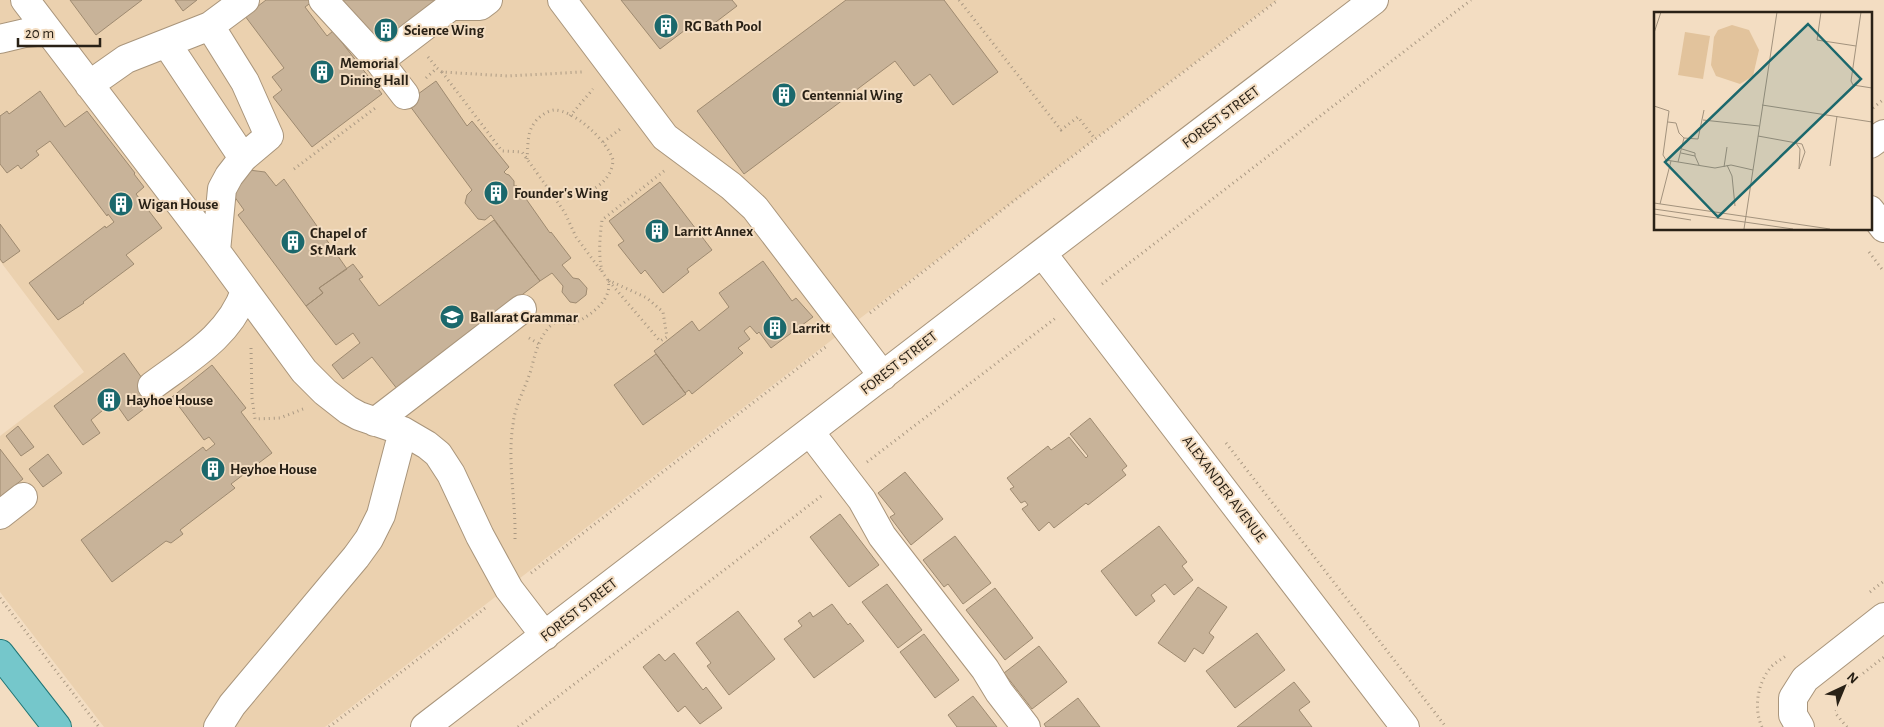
<svg xmlns="http://www.w3.org/2000/svg" width="1884" height="727" viewBox="0 0 1884 727" font-family="'Alegreya Sans',sans-serif">
<style>
.built{fill:#ebd1af}
.building{fill:#c8b399;stroke:#9e8a70}
.lines{fill:none;stroke-linecap:round;stroke-linejoin:round}
.minor-casing{stroke:#a9957b;stroke-width:30}
.major-casing{stroke:#1f7575;stroke-width:30}
.path{stroke:#aa9983;stroke-width:3;stroke-dasharray:1 4;stroke-linecap:butt}
.minor{stroke:#fff;stroke-width:28}
.major{stroke:#75c7cb;stroke-width:28}
.labels{text-anchor:middle;dominant-baseline:central;stroke-width:4;stroke-linejoin:round;paint-order:stroke}
.poi-label{font-size:15px;font-weight:bold;fill:#292116;stroke:#f3ddc2;text-anchor:start}
.street-label{font-size:15px;fill:#292116;stroke:#f3ddc2}
.inset-road{fill:none;stroke:#a2927d;stroke-width:1}
.view{fill:#1b686c;fill-opacity:0.15;stroke:#1b686c;stroke-width:2.5}
.inset-edge{fill:none;stroke:#292116;stroke-width:2.5}
</style>
<rect width="100%" height="100%" fill="#f3ddc2"/>
<path class="built" d="M0,0h1277l-952,727h-221l-104,-135v-156l84,-64 -84,-111z"/>
<path class="building" d="M70,0h72l-46,35z
M175,0h22l-14,11z
M266,0h45l1,2 -7,5 22,29 6,-5 49,63 -70,53 -39,-50 9,-7 -10,-13 12,-9 -39,-52z
M337,0h108l-66,47z
M621,0h111l5,6 -33,25 -7,-10 -37,28z
M846,0h98l54,72 -45,33 -23,-31 -16,12 -19,-25 -151,113 -47,-63z
M436,81l31,45 5,-5 37,46 -5,5 2,2 3,1 5,6v5h3l33,47 1,-1 20,26 -9,7 11,13 6,1 8,9 -1,7 -10,8 -6,-1 -8,-10 1,-6 -11,-13 -12,8 -49,-66 -6,5 -7,-1 -13,-16 2,-8 5,-5 -65,-88z
M40,91l25,36 22,-16 48,62 -1,1 10,13 -8,7 26,34 -36,27 8,9 -51,38 1,1 -26,17 -29,-37 76,-57 1,2 8,-6 -6,-8 -1,2 -57,-75 -14,10 3,4 -18,14 -3,-4 -11,8 -7,-9v-48l7,-5 2,3z
M249,170l16,2 11,14 8,-7 63,90 -28,19 4,5 -17,13 -68,-91 6,-5 -10,-14 2,-16z
M660,182l52,68 -25,19 2,3 -26,21 -18,-23 -4,4 -23,-29 6,-4 -15,-20z
M494,220l46,61 -142,109 -26,-33 -29,22 -11,-14 28,-22 -7,-10 -17,12 -30,-39 17,-13 -4,-5 34,-24 10,13 -4,2 20,27z
M0,224l20,27 -17,12 -3,-4z
M763,261l29,40 4,-3 17,19 -42,31 -12,-16 -2,2 -7,-8 -6,5 6,8 -12,9 5,5 -51,41 -3,-4 -4,3 -31,-42 38,-30 7,10 30,-24 -10,-14z
M124,353l33,46 -29,22 -14,-20 -23,19 9,13 -17,12 -29,-39z
M656,354l30,40 -43,31 -29,-40z
M212,365l34,43 -5,4 31,41 -41,31 4,4 -55,42 3,4 -12,9 -5,-2 -54,41 -31,-42 122,-93 3,4 9,-7 -6,-7 -5,3 -32,-43z
M1090,418l37,48 -5,4 4,5 -38,30 -2,-2 -32,25 -5,-6 -10,9 -17,-22 6,-4 -3,-4 -4,2 -11,-14 4,-2 -7,-9 41,-32 3,4 18,-13 17,21 2,-2 -18,-22z
M18,426l16,21 -13,9 -15,-20z
M0,449l23,30 -23,18z
M48,454l14,19 -19,14 -14,-18z
M905,472l38,47 -32,26 -21,-28 5,-3 -17,-21z
M840,514l39,51 -30,22 -39,-50z
M1159,526l28,36 -5,4 11,14 -19,15 -9,-11 -14,11 4,6 -19,15 -35,-45z
M955,536l36,47 -28,21 -15,-20 -4,3 -21,-27z
M887,584l35,46 -24,18 -36,-46z
M1198,587l29,20 -18,26 5,4 -11,17 -9,-6 -9,14 -27,-19z
M995,588l38,50 -28,22 -39,-50z
M832,604l16,21 2,-2 14,18 -50,37 -30,-39 18,-13 -4,-5 12,-9 3,5z
M738,611l37,48 -46,36 -22,-29 4,-3 -15,-20z
M1257,633l28,37 -50,38 -29,-37z
M924,634l35,46 -24,18 -35,-46z
M1039,646l28,36 -35,27 -28,-36z
M674,653l29,37 3,-3 16,21 -22,16 -15,-18 -7,6 -35,-45 16,-13 6,7z
M1294,682l16,20 -11,8 13,17h-75z
M973,696l24,31h-40l-9,-12z
M1078,698l22,29h-54l-2,-3z"/>
<g class="lines">
<defs>
<path id="minor" d="M25,0l191,251 88,120 21,21 23,18 11,6 44,15 24,14 11,9 13,20 29,62 29,53 36,47
M323,0l56,61 72,-55h29l8,-6
M562,0l103,137 66,49 24,22 128,168
M210,26l35,56 24,54 -26,22
M0,39l25,-6 23,-2
M167,44l76,114 -14,18 -7,13 -6,62
M379,61l26,34
M89,85l37,-26 84,-33 35,-26
M1870,144l14,-10
M1870,210l14,18
M1042,253l363,474
M152,386c36,-27 78,-50 93,-95
M375,422l147,-113
M810,432l52,68 20,36 103,133 14,23 27,35
M0,515l23,-18
M218,727l14,-22 124,-148 13,-18 12,-24 22,-84
M425,727l617,-474 332,-253
M1800,727l-7,-12v-17l12,-19 79,-62"/>
<path id="major" d="M0,654l57,73"/>
</defs>
<use href="#minor" class="minor-casing"/>
<use href="#major" class="major-casing"/>
<path class="path" d="M959,0l102,130 17,-13 17,22
M428,57l9,11
M442,72l60,79 20,1 30,42 13,19 11,24 26,35
M426,78l11,-10 5,4 66,4 74,-4
M1873,108l11,-9
M570,116l23,-27
M603,142l20,-15
M527,159c1,-10 0,-26 6,-34 4,-7 13,-14 21,-15 21,0 54,32 59,50 -1,27 -37,42 -60,34
M294,169l84,-63
M1869,252l15,20
M608,280l39,18 16,14 4,25 -7,4z
M1102,284l369,-284
M870,313l136,-106 272,-207
M529,338l10,6
M251,348l1,50 3,21 25,-1 23,-9
M1226,443l220,284
M867,462l190,-145
M515,539c1,-38 -8,-77 -2,-115 2,-19 12,-35 18,-54 4,-16 9,-37 23,-47 7,-2 16,2 23,-1 14,-7 36,-23 31,-41 -1,-4 -5,-6 -6,-10 -4,-17 -2,-35 0,-51l62,-49
M531,573l296,-227
M1870,592l14,-11
M0,598l99,129
M329,727l159,-121
M518,727l306,-233
M1762,727c-9,-19 -4,-45 9,-60 5,-5 11,-8 16,-12
M1847,727l-11,-13 2,-21 46,-36"/>
<use href="#minor" class="minor"/>
<use href="#major" class="major"/>
</g>
<defs>
<symbol id="building-disc" viewBox="-11 -11 22 22"><circle r="9.5" fill="#1b686c" stroke="#f3ddc2"/><path d="M-4-6H4V6H1V3H-1V6H-4ZM-2.5-4.3h1.7v1.8h-1.7ZM.8-4.3h1.7v1.8H.8ZM-2.5-1h1.7V.8h-1.7ZM.8-1h1.7V.8H.8Z" fill="#fff"/></symbol>
<symbol id="school-disc" viewBox="-11 -11 22 22"><circle r="9.5" fill="#1b686c" stroke="#f3ddc2"/><path d="M0-5L7-2L0 1L-7-2ZM-4 1L0 2.5L4 1V4Q0 6-4 4Z" fill="#fff"/></symbol>
</defs>
<g fill-rule="evenodd">
<use href="#building-disc" x="652" y="12" width="28" height="28"/>
<use href="#building-disc" x="372" y="16" width="28" height="28"/>
<use href="#building-disc" x="308" y="58" width="28" height="28"/>
<use href="#building-disc" x="770" y="81" width="28" height="28"/>
<use href="#building-disc" x="482" y="179" width="28" height="28"/>
<use href="#building-disc" x="107" y="190" width="28" height="28"/>
<use href="#building-disc" x="643" y="217" width="28" height="28"/>
<use href="#building-disc" x="279" y="228" width="28" height="28"/>
<use href="#school-disc" x="438" y="303" width="28" height="28"/>
<use href="#building-disc" x="761" y="314" width="28" height="28"/>
<use href="#building-disc" x="95" y="386" width="28" height="28"/>
<use href="#building-disc" x="199" y="455" width="28" height="28"/>
</g>
<g class="labels">
<g class="poi-label">
<text x="684" y="26">RG Bath Pool</text>
<text x="404" y="30">Science Wing</text>
<text x="340" y="63">Memorial<tspan x="340" dy="17">Dining Hall</tspan></text>
<text x="802" y="95">Centennial Wing</text>
<text x="514" y="193">Founder's Wing</text>
<text x="138" y="204">Wigan House</text>
<text x="674" y="231">Larritt Annex</text>
<text x="310" y="233">Chapel of<tspan x="310" dy="17">St Mark</tspan></text>
<text x="470" y="317">Ballarat Grammar</text>
<text x="792" y="328">Larritt</text>
<text x="126" y="400">Hayhoe House</text>
<text x="230" y="469">Heyhoe House</text>
</g>
<g class="street-label">
<text transform="translate(1221 117) rotate(-37)">FOREST STREET</text>
<text transform="translate(899 363) rotate(-38)">FOREST STREET</text>
<text transform="translate(1224 489) rotate(53)">ALEXANDER AVENUE</text>
<text transform="translate(579 610) rotate(-38)">FOREST STREET</text>
</g>
</g>
<g transform="translate(1654 12)">
<rect width="218" height="218" fill="#f3ddc2"/>
<path d="M78,13l17,5 10,20 -6,26 -13,8 -24,-8 -5,-11 3,-28 4,-7zM31,20l25,4 -7,43 -25,-4z" fill="#e2c39c"/>
<path class="inset-road" d="M167,0l-4,28 39,6M207,0l-10,69 2,4 19,3M0,21l7,-21M108,93l110,17M0,94l15,5 -6,44 3,5 49,8 16,-3 22,5M49,108l56,6M14,110l8,1 3,10 5,5 -6,24M104,124l44,8 3,8 -6,17M30,126l14,1 6,-29M142,131l4,6 -1,20M28,137l13,4v3M27,141l14,3 4,9M73,153l5,11 3,30M176,154l7,-50M70,155l3,-20M0,191l176,26M6,192l11,-43M0,197l139,20M0,202l37,6M90,217l33,-217"/>
<path class="view" d="M154,12l53,55 -143,138 -53,-55z"/>
<rect width="218" height="218" class="inset-edge"/>
</g>
<g transform="translate(1844 687) rotate(44)" stroke="#f3ddc2" stroke-width="4" paint-order="stroke">
<path d="M0-4L9 19L0 12L-9 19Z" fill="#292116"/>
<text y="-8" font-size="14" font-weight="bold" text-anchor="middle" fill="#292116">N</text>
</g>
<path d="M18 38v8h82v-8" fill="none" stroke="#292116" stroke-width="2.5"/>
<text x="25" y="38" font-size="15" fill="#292116" stroke="#f3ddc2" stroke-width="4" paint-order="stroke">20 m</text>
</svg>
